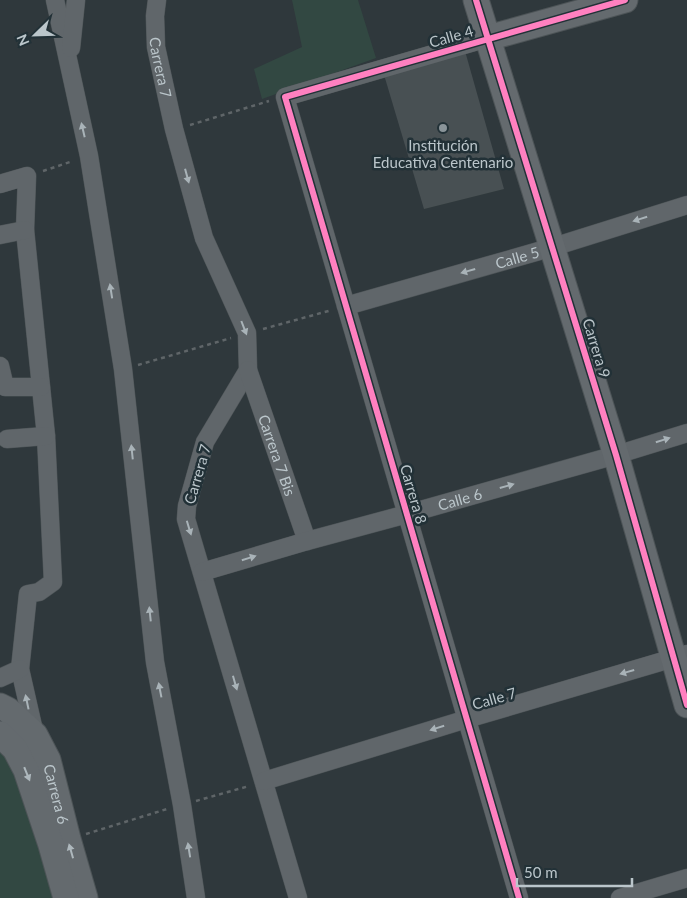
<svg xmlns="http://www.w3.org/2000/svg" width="687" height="898" viewBox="0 0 687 898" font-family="Lato,sans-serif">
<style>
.green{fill:#324842}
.building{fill:#485053}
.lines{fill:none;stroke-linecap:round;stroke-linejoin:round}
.street-casing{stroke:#4d5457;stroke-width:19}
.secondary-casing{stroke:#4d5457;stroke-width:27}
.path{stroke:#5f6568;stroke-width:2.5;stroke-dasharray:4 4;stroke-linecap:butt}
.street{stroke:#60666a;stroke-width:18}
.secondary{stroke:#646a6e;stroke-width:25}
.cycleway-casing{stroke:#223137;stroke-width:9}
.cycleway{stroke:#ff80c0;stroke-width:6}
.oneway{fill:#a9b3b8}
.oneway2{fill:#aeb8bd}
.poi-dot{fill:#8a9499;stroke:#223137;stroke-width:2}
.labels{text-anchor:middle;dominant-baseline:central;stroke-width:5;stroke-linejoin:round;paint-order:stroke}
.street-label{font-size:15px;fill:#bbc6cb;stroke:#223137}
.poi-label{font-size:15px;fill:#bbc6cb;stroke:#223137}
</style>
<rect width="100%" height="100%" fill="#2f383c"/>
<path class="green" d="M292,0h66l18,58 -114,41 -8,-30 48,-22z
M0,734l66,164h-66z"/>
<path class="building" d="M465,51l39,138 -80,20 -42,-141z"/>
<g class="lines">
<defs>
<g id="street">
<path d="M55,0l34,156 34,213 32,293 27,143 14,93"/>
<path id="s1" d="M157,0l-2,16 1,31 18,82 30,109 43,95 1,37 -43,72 -18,64 -1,13 112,379"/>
<path d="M488,38l-203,59 234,801"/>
<path d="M71,48l5,-48"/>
<path d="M0,184l27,-8 -2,54 21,206 7,146 -14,10 -11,2 -8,75 15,66"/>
<path d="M0,235l25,-5"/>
<path id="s2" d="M346,306l207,-59 134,-42"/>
<path d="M0,366l5,21h36"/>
<path id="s3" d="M248,370l59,171"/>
<path d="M7,439l39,-3"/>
<path id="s4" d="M202,572l105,-31 100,-27 209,-59 71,-22"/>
<path d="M0,678l20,-9"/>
<path d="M264,781l203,-62 220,-65"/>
<path d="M620,898l67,-20"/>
</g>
<g id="secondary">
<path d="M476,0l140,455 71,250"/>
<path d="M488,38l137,-38"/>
<path id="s5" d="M0,706l8,4 27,25 13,25 20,79 17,59"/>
<path d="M0,734l15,15 11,21 25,75 15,53"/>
</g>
</defs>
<use href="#street" class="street-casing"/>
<use href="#secondary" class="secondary-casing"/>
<path class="path" d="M190,125l79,-24
M43,171l30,-10
M263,329l69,-19
M138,365l93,-27
M196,801l53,-15
M86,834l81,-25"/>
<use href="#street" class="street"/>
<use href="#secondary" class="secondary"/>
<defs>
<path id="cycleway" d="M476,0l140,455 71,250
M519,898l-234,-801 340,-97"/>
</defs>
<use href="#cycleway" class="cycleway-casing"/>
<use href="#cycleway" class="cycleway"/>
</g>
<defs><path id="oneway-solid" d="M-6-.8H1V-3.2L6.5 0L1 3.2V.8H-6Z" transform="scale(1.25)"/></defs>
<g class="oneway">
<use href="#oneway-solid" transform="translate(83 130) rotate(-103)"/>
<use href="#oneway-solid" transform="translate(187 176) rotate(75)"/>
<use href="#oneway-solid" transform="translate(640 219) rotate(163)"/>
<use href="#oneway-solid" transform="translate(468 271) rotate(164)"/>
<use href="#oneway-solid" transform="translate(111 291) rotate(-99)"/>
<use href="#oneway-solid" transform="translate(244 328) rotate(69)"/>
<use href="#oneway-solid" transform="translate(663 440) rotate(-17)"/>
<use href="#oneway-solid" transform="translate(132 452) rotate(-96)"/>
<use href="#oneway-solid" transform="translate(507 486) rotate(-16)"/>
<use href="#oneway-solid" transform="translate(189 528) rotate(73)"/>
<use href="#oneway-solid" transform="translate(249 558) rotate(-17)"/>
<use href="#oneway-solid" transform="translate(150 614) rotate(-96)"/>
<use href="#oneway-solid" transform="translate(627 672) rotate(164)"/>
<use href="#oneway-solid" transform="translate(235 683) rotate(74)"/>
<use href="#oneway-solid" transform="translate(160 690) rotate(-101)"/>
<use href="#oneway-solid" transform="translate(27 702) rotate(-102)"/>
<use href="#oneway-solid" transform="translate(437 728) rotate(163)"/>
<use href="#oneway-solid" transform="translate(189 850) rotate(-99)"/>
</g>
<g class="oneway2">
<use href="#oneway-solid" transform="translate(27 774) rotate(68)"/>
<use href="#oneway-solid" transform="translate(71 851) rotate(-106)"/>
</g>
<circle class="poi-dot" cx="443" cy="128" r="5"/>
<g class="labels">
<g class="street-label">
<text transform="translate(451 36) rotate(-16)">Calle 4</text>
<text stroke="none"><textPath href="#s1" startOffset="68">Carrera 7</textPath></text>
<text stroke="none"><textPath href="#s2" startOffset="178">Calle 5</textPath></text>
<text transform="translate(597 348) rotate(73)">Carrera 9</text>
<text stroke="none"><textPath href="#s3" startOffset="90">Carrera 7 Bis</textPath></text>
<text transform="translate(197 474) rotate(-74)">Carrera 7</text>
<text transform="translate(414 494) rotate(74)">Carrera 8</text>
<text stroke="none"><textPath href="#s4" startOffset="268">Calle 6</textPath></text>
<text transform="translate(494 698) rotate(-16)">Calle 7</text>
<text stroke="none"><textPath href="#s5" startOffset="109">Carrera 6</textPath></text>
</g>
<g class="poi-label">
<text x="443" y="145">Institución<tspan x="443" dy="17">Educativa Centenario</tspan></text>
</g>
</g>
<g transform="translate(35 35) rotate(247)" stroke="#223137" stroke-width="4" paint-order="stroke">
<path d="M0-4L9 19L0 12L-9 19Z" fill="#bbc6cb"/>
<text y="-8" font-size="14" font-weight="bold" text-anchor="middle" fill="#bbc6cb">N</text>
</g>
<path d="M517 878v8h115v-8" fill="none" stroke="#bbc6cb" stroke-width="2.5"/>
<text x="524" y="878" font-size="15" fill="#bbc6cb" stroke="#223137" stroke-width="4" paint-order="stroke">50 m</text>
</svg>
